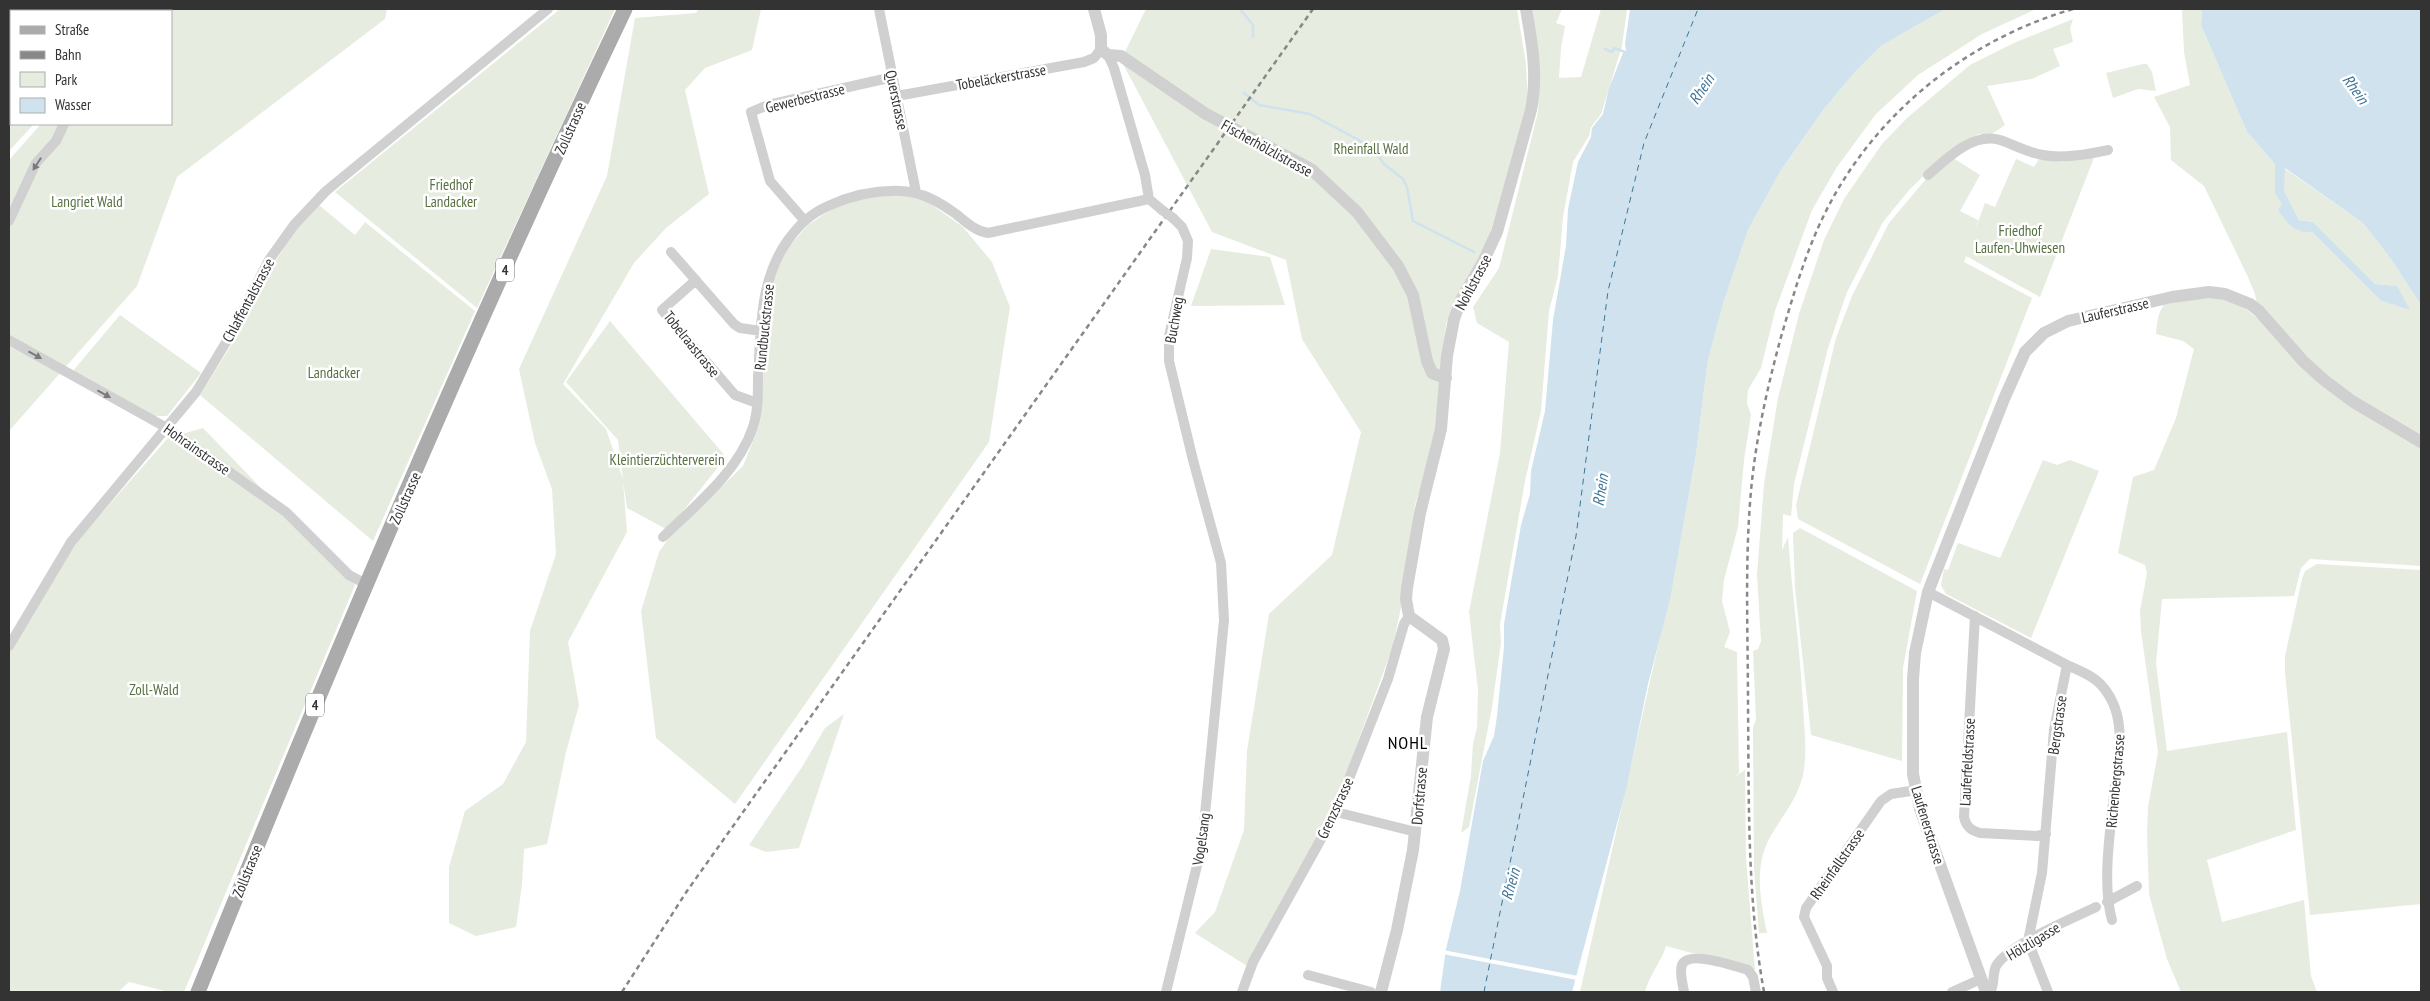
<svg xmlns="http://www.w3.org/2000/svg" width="2430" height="1001" viewBox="0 0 2430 1001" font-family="'PT Sans Narrow',sans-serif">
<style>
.green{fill:#e6ecdf}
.water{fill:#cfe2ee}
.pier{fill:#fff}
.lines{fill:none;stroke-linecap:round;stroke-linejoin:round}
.stream{stroke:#cfe2ee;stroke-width:2.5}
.ferry{stroke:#3f7597;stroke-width:1;stroke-dasharray:6 5;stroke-linecap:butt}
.minor{stroke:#d0d0d0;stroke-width:10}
.tertiary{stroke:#d0d0d0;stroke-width:12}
.primary{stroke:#ababab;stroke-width:15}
.rail{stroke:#888;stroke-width:2.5;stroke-dasharray:5 4;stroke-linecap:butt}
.minor-bridge{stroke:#d0d0d0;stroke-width:10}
.oneway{fill:#7a7a7a}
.labels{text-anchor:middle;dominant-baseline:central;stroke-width:5;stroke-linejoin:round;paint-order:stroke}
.shield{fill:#fff;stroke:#707070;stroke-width:1}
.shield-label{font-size:14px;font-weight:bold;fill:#333}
.street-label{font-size:15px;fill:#333;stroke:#fff}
.park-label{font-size:15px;fill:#56703f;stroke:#fff}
.water-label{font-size:16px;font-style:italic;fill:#3f7597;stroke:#fff}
.quarter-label{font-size:18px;letter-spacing:1px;fill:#000;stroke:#fff}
</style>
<rect width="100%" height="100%" fill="#fff"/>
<path class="green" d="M143,9h244l-2,10 -208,158 -40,109 -128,145v-271l32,-36h130v-113h-31z
M560,9h55l-138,299 -142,-116z
M699,9h62l-9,41 -47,18 -20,22 24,104 -43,34 -32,35 -71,121 43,45 17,50 -5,-39 -52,-58 44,-61 116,136 -58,73 -41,-22 -4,-27 4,51 -59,110 11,63 -13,47 -19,92 -23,5 -2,36 -6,42 -40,9 -27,-13v-56l16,-56 38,-27 23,-42 4,-111 26,-77 -4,-65 -17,-46 -16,-74 88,-193 28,-158 61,-5z
M1146,9h371l9,55 2,41 -41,139 -33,57 -8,23 -9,108 -22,73 -14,102 -8,39 -54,147 -23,51 -69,122 -52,-33 20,-21 29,-82 3,-79 22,-137 63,-59 29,-123 -59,-93 -16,-79 -74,-28 -91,-172z
M1531,9h31l-6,14 9,3 -4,22 -2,30 22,-1 20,-68h26l-5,37 -21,68 -10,13 -2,9 -16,26 -10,55 -5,59 -9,35 -8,100 -16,70 -25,143 1,19 -9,64 -23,120 -8,6 10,-57 2,-33 4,-15 1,-38 -9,-78 31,-159 9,-111 -32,-19 -4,-16 26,-39 39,-156 1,-25z
M1945,9h91l-54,25 -64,41 -42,39 -39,53 -25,43 -37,101 -14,57 -13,22 -1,13 4,12 -7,45 -6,67 -14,53 -2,21 8,31 -6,15 13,5 2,121 -6,5 12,-8 1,88 9,112 -89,-24c-5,16 -17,30 -21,46h-65l94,-417 22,-121 12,-94 15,-56 25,-74 33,-60 43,-61 31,-37 26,-26z
M2182,9h20l-1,16 46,107 28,32v29l8,11 -5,6 34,22 68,68 17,-14 -22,-2 -62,-62 -14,-2 -15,-29v-23l79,55 28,36 30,46v261l-111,-7 -9,9 -7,28 -132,3 -6,64 11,88 120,-19 9,98 -89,30 15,62 82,-22 7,76 6,16h-136l-14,-33 -18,-65 -2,-60 1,-27 10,-55 -17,-121 -1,-20 7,-38 -2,-8 -27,-12 15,-76 21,-7 22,-52 18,-69 -11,-8 -27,-7c1,-10 1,-20 8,-29 25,-6 53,-12 77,1 7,4 13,10 19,14l-5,-26 -7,-17 -44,-91 -33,-26 -1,-33 -16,-30 36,-12 -6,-33z
M2073,19l-3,9 3,14 -20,7 7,17 -28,13 -45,7 18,39 -13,9h-14l-36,24 -32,31 -27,33 -36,70 -19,56 -34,136 -3,32 -8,-2 -1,36 6,-13c4,56 12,112 15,167 1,22 4,44 1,65 -4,33 -32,55 -41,85 -7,26 -1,54 4,79h-8l-5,-65 -1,-141 3,-7 -3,-69 5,-2 3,-8 -4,-66 7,-91 14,-86 21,-84 25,-74 20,-41 38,-55 25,-26 63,-53 44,-22z
M2143,64h4l5,8 4,19 -18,-2 -25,9 -7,-25z
M11,97v27h23l-25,27v-53z
M2095,155l-55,142 -74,-41 -2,6 68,36 -112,286 -122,-65 -2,-14 40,-167 16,-42 37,-73 37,-44 27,-21 27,17 -20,36 18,9 -3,10 10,-27 10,4 21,-48 18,8 5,-8 25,3 4,-3z
M873,193l45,2 45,32 29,35 18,45 -21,135 -254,362 -79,-66 -15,-127 18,-59 20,-28 31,-26 33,-32 16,-40 13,-147 13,-28 23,-26 28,-19z
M319,205l36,30 10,-13 110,89 -102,230 -173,-146 32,-51 41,-79 23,-36z
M1211,249l59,8 15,48 -94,1z
M120,315l81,58 -34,43h-14l-80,-45z
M203,428l152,157 -171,407h-15l-40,-10 -11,10h-109v-342l61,-101 98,-111z
M2043,460l14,5 13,-5 29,11 -68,167 -85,-44 -5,-9 3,-16 4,1 10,-27 42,15z
M1800,528l117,63 -14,77 -1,93 -91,-26 -16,-147 -2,-55z
M2317,564l104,6v334l-111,11 -25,-242v-17l17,-77 3,-8z
M844,714l-45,134 -33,4 -17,-7 53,-78 23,-39z"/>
<path class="water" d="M1630,9h315l-64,37 -26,26 -31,37 -43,61 -33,60 -25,74 -15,56 -12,94 -26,145 -22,85 -22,106 -54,202h-132l6,-43 14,-58 23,-130 11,-25 3,-20 7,-69v-23l17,-99 9,-31 1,-23 14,-60 8,-91 13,-74 2,-37 10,-47 13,-25 1,-9 11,-14 6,-26 14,-35 3,-2 -1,-7z
M2202,9h219v296l-30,-46 -28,-36 -78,-55 -1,23 15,29 14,2 62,62 22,2 13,24 -30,-10 -68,-68c-19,0 -23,-7 -34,-22l4,-6 -7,-11v-29l-28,-32 -46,-107z"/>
<path class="pier" d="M1443,950l135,26 -1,4 -134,-26z"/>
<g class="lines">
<path class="stream" d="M1240,9l13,16v12
M1605,49l7,3 2,-4 14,5
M1244,93l15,12 51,9 47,25 18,12 9,13 19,15 4,8 6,34 61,31"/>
<path class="ferry" d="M1484,992l92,-456 32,-245 36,-148 54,-134"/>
<path class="minor" d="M879,9l37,183
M131,11l3,-2
M1108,55l6,13 31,107 4,24 13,11
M9,96l2,-2
M897,96l187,-34 10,-4 7,-9
M1928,175c19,-17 45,-43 72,-35 15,5 28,13 43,15 21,4 45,-1 65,-5
M804,220l-34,-39 -19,-69 17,-7 125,-28
M9,221l27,-58 20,-22 8,-17
M671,252l63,72 6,4 21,3
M696,280l-34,30 73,85 22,8
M9,340l158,88 119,84 63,63 17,9
M663,537c33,-32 75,-65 90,-110 5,-15 5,-33 5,-49 3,-48 1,-98 30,-138 11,-15 22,-26 40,-34 22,-10 49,-16 73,-15 22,1 38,11 55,23 10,8 19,17 32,19l161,-34
M1928,592l139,73 -13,65 -12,143 -14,68 20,51
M1975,616l-11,201c2,9 6,13 16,16l57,3 9,-2
M9,646l62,-104 125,-150 32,-53 41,-79 25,-35 32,-34 222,-182
M2067,665c13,6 27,11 36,22 26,31 15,72 11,107 -4,39 -12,90 -2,126
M1336,812l80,20
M2107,902l30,-16
M1308,975l63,17
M1166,992l36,-147 22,-225 -3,-57 -28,-103 -24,-99v-25l18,-78 1,-17 -6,-14 -9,-9
M1242,992l11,-30 83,-150 52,-133 16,-55 5,-8
M1684,992c-1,-8 -5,-19 -2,-27 6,-15 53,1 66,5l5,7 3,15
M1833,992l-6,-14v-12l-23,-49 2,-9 75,-107 10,-7 26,-4
M1952,992l29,-13
M1990,992c5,-7 2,-17 6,-26 13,-22 76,-47 100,-59"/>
<path class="tertiary" d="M1094,9l7,26v14l7,6 13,1 85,58 105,55 46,43 41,54 15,29 14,66 5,12 14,5
M1381,992l16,-62 16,-80 14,-133 17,-68 -2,-9 -33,-24 -3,-17 1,-11 13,-75 21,-84 6,-73 7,-37 7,-19 22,-38 14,-30 34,-122c7,-35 1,-67 -5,-101
M1986,992l-66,-183 -7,-35v-95l2,-26 13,-61 76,-193 21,-47 19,-19 24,-12 104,-24 37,-5 16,2 25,10 9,7 44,50 21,19 28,21 69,41"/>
<path class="primary" d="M198,992c133,-331 273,-661 427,-983"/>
<path class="rail" d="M622,992l65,-101 626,-882
M1764,992c-17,-94 -15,-191 -16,-286 0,-68 -3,-136 2,-203 4,-56 16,-111 31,-166 12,-41 24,-83 43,-122 49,-100 142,-175 249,-206"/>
<path class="minor-bridge" d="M1162,210l11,8"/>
</g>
<defs><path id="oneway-solid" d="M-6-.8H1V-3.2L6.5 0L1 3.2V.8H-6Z" transform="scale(1.25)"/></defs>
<g class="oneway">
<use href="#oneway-solid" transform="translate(37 164) rotate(123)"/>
<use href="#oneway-solid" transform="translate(35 355) rotate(29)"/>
<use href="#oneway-solid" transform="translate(104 394) rotate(29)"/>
</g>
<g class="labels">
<g class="shield">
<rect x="496" y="258.5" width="18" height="23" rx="4"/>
<rect x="306" y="693.5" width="18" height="23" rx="4"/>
</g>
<g class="shield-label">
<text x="505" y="270">4</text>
<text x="315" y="705">4</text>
</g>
<g class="street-label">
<text transform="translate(1001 77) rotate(-10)">Tobeläckerstrasse</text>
<text transform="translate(805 98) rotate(-14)">Gewerbestrasse</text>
<text transform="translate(897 100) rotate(78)">Querstrasse</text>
<text transform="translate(570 128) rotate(-66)">Zollstrasse</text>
<text transform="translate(1267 148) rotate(29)">Fischerhölzlistrasse</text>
<text transform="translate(1473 282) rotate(-62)">Nohlstrasse</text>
<text transform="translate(248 300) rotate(-62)">Chlaffentalstrasse</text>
<text transform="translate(2115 310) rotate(-13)">Lauferstrasse</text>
<text transform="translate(1174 320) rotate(-80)">Buchweg</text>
<text transform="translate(764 327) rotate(-84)">Rundbuckstrasse</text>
<text transform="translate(692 344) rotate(51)">Tobelraastrasse</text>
<text transform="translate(197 449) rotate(35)">Hohrainstrasse</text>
<text transform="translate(405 498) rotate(-66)">Zollstrasse</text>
<text transform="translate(2057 725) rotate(-82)">Bergstrasse</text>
<text transform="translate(1967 762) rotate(-87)">Lauferfeldstrasse</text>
<text transform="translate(2115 781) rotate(-85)">Richenbergstrasse</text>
<text transform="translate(1419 796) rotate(-85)">Dorfstrasse</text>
<text transform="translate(1335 808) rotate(-65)">Grenzstrasse</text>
<text transform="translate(1928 825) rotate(73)">Laufenerstrasse</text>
<text transform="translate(1201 839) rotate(-82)">Vogelsang</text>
<text transform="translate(1837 864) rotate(-55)">Rheinfallstrasse</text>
<text transform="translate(247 871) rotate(-68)">Zollstrasse</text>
<text transform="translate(2033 941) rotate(-31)">Hölzligasse</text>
</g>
<g class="park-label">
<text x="1371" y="148">Rheinfall Wald</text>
<text x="451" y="184">Friedhof<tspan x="451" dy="17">Landacker</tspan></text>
<text x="87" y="201">Langriet Wald</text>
<text x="2020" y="230">Friedhof<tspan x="2020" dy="17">Laufen-Uhwiesen</tspan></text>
<text x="334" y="372">Landacker</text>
<text x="667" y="459">Kleintierzüchterverein</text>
<text x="154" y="689">Zoll-Wald</text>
</g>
<g class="water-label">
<text transform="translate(1701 89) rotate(-57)">Rhein</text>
<text transform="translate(2356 89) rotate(54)">Rhein</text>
<text transform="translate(1600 490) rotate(-81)">Rhein</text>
<text transform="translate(1510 884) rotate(-74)">Rhein</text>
</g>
<g class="quarter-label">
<text x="1408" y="742">NOHL</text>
</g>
</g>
<rect width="2430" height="1001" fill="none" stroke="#333333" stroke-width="20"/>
<rect x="10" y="10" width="162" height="115" fill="#ffffff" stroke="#adadad"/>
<rect x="20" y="26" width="25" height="8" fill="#ababab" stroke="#adadad"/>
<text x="55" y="35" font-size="15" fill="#333333">Straße</text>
<rect x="20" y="51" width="25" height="8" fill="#888888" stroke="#adadad"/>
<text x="55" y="60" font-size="15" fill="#333333">Bahn</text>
<rect x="20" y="72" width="25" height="15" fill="#e6ecdf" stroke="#adadad"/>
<text x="55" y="85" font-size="15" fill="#333333">Park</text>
<rect x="20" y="98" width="25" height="15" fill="#cfe2ee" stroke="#adadad"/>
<text x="55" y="110" font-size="15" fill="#333333">Wasser</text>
</svg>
